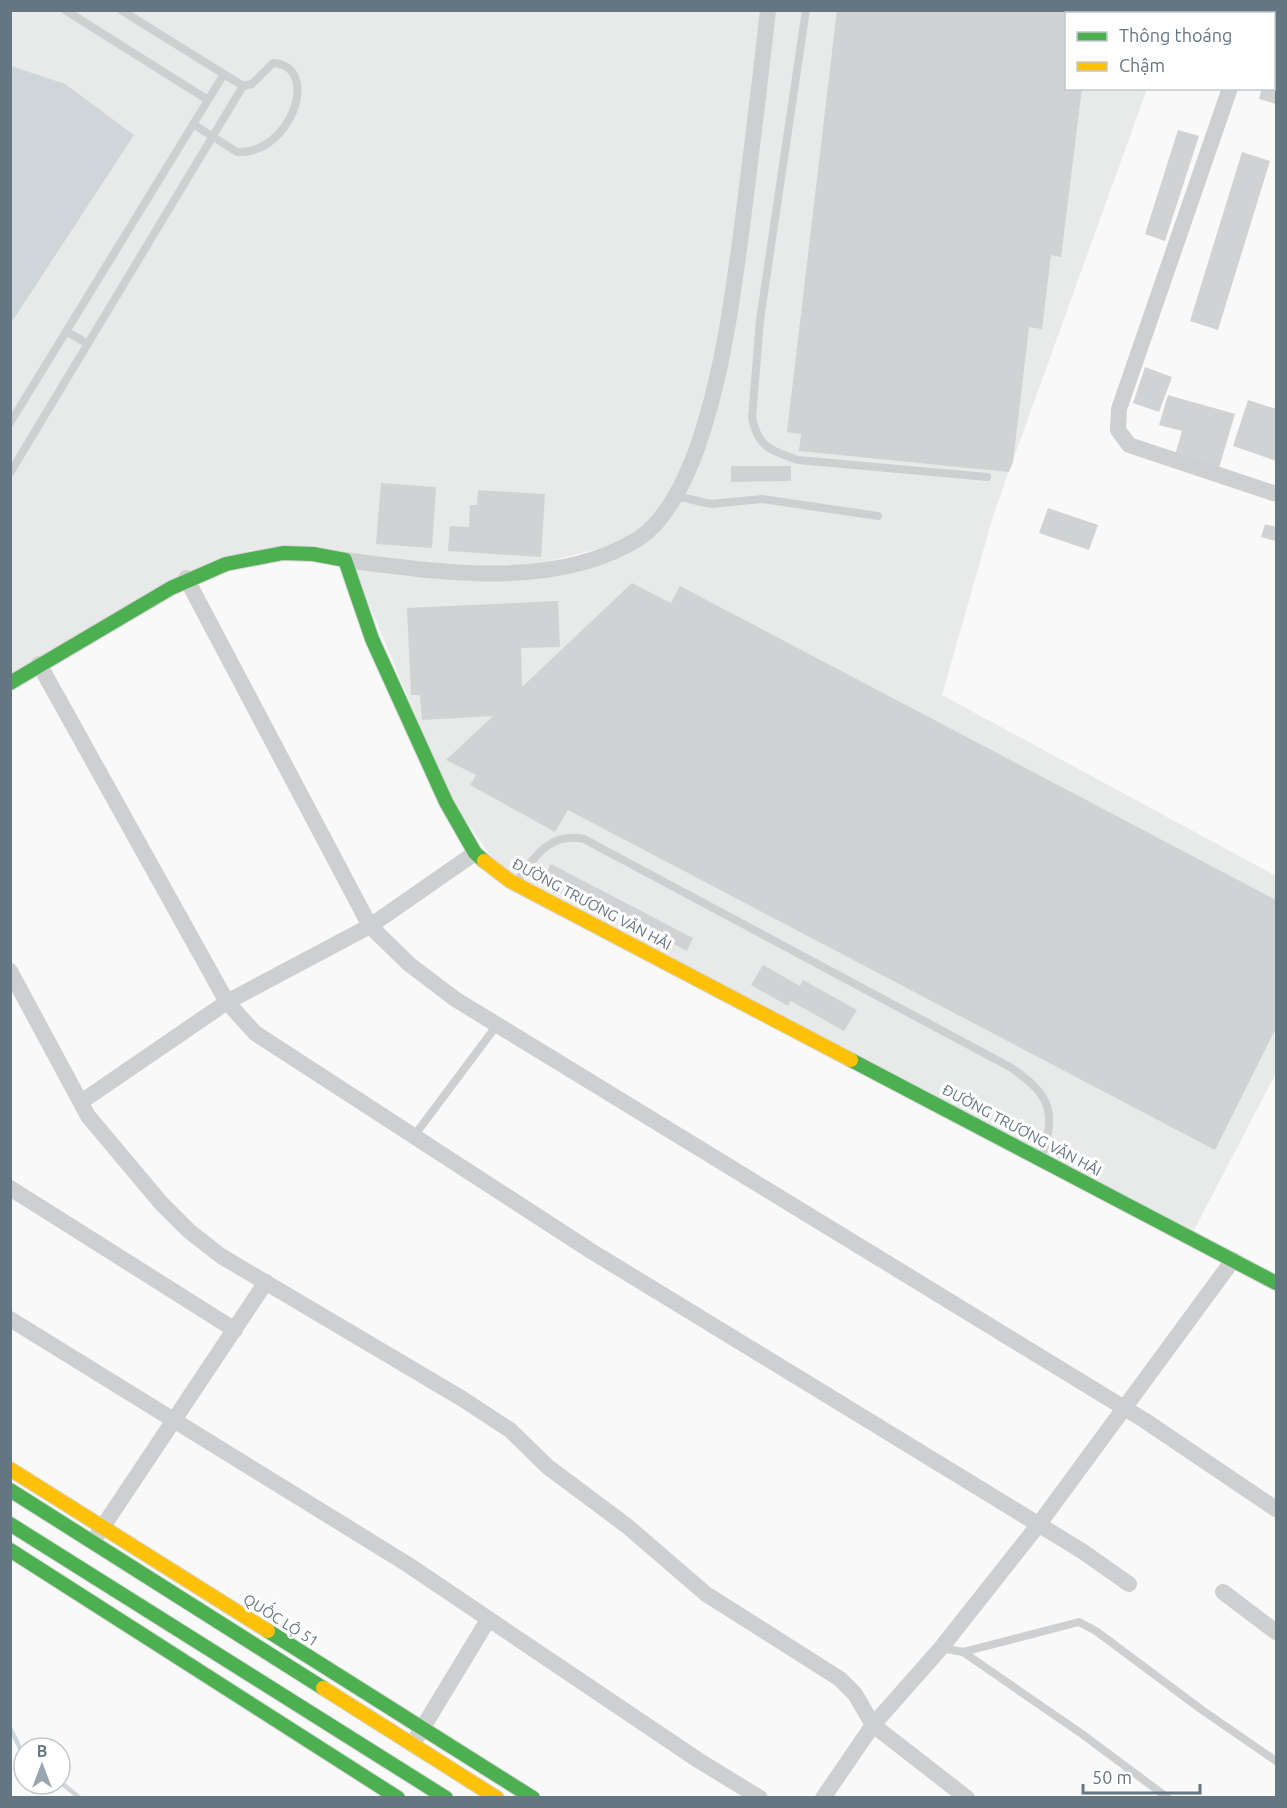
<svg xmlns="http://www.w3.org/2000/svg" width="1287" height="1808" viewBox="0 0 1287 1808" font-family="Ubuntu,sans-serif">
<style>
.built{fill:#e8e9e9}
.water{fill:#ced6d9}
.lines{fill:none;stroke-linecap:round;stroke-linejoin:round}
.stream{stroke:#ced6d9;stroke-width:4.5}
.building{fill:#d0d2d3}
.fast-casing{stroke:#d5d6d7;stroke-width:16}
.slow-casing{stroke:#d5d6d7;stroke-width:16}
.lane{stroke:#cecfd0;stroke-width:8}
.street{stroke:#cecfd0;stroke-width:16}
.fast{stroke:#4caf50;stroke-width:14}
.slow{stroke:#ffc107;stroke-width:14}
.labels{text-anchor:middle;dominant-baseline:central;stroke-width:6;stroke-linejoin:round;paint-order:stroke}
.street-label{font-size:15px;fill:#657683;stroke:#fff}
</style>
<rect width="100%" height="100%" fill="#f9f9f9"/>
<path class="built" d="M11,11h752l-43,325 -21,90 -29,68 -14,21 -19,17 -23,13 -92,23h-29l-242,-18 -240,126z
M774,11h400l-1,3h-107v74l81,1 -153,424 -52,182 334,181v197l-83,159 -696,-367 -46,-65 -98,-234 141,13 151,-38 64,-111z"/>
<path class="water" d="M11,66l54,18 69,51 -123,188z"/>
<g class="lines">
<path class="stream" d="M10,1728l14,28
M60,1782l20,16"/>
</g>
<path class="building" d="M837,10h254v4h-25v74h16l-21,169 -10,-2 -9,74 -13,-2 -16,135 -4,10 -210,-21 2,-17 -14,-2z
M1274,46l2,1v57l-17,-5 3,-11h12z
M1178,130l21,6 -34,105 -20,-7z
M1242,152l28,9 -52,169 -28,-9z
M1145,367l27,10 -13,35 -26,-9z
M1168,395l67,19 -16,54 -44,-13 7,-24 -23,-6z
M1248,400l28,9v52l-43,-15z
M731,466h60v15l-60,1z
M381,483l55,4 -4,61 -56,-4z
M478,490l67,4 -4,63 -93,-6 2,-25 19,1 1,-22h7z
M1048,508l50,17 -9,25 -50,-17z
M1265,524l11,3v14l-15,-4z
M632,583l39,20 9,-17 596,314v128l-61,122 -647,-340 -13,22 -85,-47 6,-10 -30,-15 47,-44 -71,4 -2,-25h-9l-4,-87 151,-7 2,46 -39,1 1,39z
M551,864l142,74 -6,13 -143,-74z
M763,965l37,21 3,-6 54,30 -13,21 -53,-30 -3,5 -37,-21z"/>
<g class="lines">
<defs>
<path id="fast" d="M10,683l161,-95 55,-24 57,-11 30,1 32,6 27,79 74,163 29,51 9,8
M851,1060l425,223
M10,1490l313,198
M10,1524l436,274
M10,1550l388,248
M268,1631l265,167"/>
<path id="slow" d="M484,861l26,20 341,179
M10,1469l258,162
M323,1688l174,110"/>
</defs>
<use href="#fast" class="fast-casing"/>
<use href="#slow" class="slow-casing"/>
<path class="lane" d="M65,10l143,90
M121,10l122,76 9,-2 21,-21c49,3 18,92 -36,89l-44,-28
M806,10l-46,310 -8,98c7,31 19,32 46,42l189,17
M66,331l22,13
M10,423l214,-349
M10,473l233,-387
M676,496l35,8 51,-5 116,17
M515,884c18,-25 34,-53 69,-45l426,228c41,28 47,44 31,92
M414,1136l83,-111
M941,1648l22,4 116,-30 17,9 106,79 74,51
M963,1652l119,82 86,64"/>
<path class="street" d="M1260,14l3,-4
M1230,88l-111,321 -1,21 11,15 147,49
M345,560c93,12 208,31 293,-21 33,-21 55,-75 66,-112 20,-64 29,-133 38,-200 9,-72 18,-144 26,-217
M186,578l184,348 39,38 46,35 689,421 132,89
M39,664l188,338 28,31 336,218 491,300 47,33
M10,971l78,145 73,87 28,28 32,25 240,142 49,32 38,37 79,59 79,68 134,85 15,15 18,31 94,73
M81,1102l146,-100 143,-76 105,-73
M10,1188l225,142
M10,1319l397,245 291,196 62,38
M98,1534l168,-252
M1223,1592l53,40
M417,1737l71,-117
M823,1798l50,-73 68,-77 98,-124 194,-264"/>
<use href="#fast" class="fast"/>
<use href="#slow" class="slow"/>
</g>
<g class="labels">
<g class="street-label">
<text transform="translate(592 904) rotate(28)">ĐƯỜNG TRƯƠNG VĂN HẢI</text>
<text transform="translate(1022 1130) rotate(28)">ĐƯỜNG TRƯƠNG VĂN HẢI</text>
<text transform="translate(281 1620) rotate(32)">QUỐC LỘ 51</text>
</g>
</g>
<rect width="1287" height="1808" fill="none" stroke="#657683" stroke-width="24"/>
<rect x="1065" y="12" width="210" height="78" fill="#ffffff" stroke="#c1c8cd" stroke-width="1.5"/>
<rect x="1077" y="32" width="30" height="9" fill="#4caf50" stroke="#c1c8cd" stroke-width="1.5"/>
<text x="1119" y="42" font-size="18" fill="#657683">Thông thoáng</text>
<rect x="1077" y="62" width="30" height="9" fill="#ffc107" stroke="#c1c8cd" stroke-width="1.5"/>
<text x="1119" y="72" font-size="18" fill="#657683">Chậm</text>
<g transform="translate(42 1766)"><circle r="28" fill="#ffffff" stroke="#c1c8cd" stroke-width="1.5"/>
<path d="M0-4.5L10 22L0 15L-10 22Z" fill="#99a4ac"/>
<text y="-9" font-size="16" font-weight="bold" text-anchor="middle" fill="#657683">B</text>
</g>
<path d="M1083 1784v9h117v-9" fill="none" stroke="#657683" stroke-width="3"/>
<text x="1092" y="1784" font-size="18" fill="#657683" stroke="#ffffff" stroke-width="4.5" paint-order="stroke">50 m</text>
</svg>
